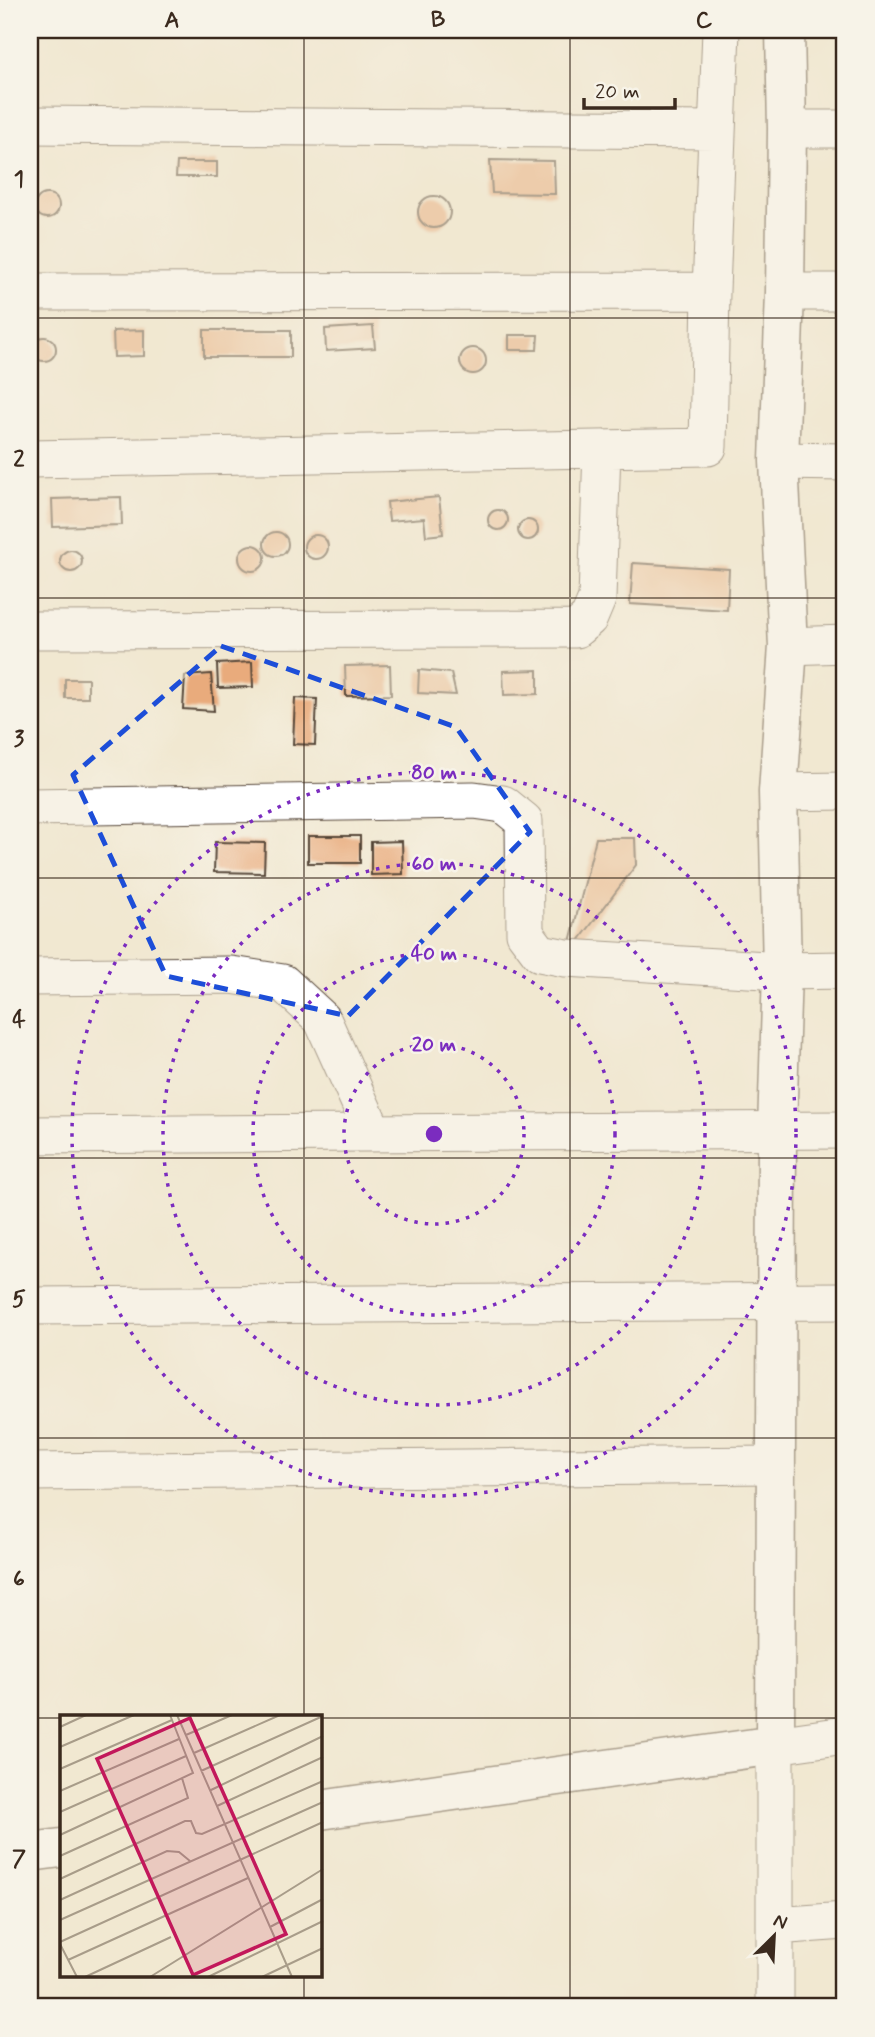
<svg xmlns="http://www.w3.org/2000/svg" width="875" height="2037" viewBox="0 0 875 2037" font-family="Mynerve,sans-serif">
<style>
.building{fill:#e9ab7b}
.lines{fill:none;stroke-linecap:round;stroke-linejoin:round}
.minor-casing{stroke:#564639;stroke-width:39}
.tertiary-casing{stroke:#564639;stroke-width:41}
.minor{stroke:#fff;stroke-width:37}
.tertiary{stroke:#fff;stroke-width:38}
.marked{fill:none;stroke:#1d4ed8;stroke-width:5;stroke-dasharray:14 9;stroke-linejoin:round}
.grid{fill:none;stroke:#3b2a1e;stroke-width:2;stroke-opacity:0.55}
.ring{fill:none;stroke:#7b2cbf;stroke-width:3.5;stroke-dasharray:3.5 7}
.inset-road{fill:none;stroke:#a89c89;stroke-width:2}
.view{fill:#c2185b;fill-opacity:0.15;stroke:#c2185b;stroke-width:3.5}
.inset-edge{fill:none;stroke:#3b2a1e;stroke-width:3.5}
.centre{fill:#7b2cbf;stroke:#f7f3e8;stroke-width:3.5}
.ring-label{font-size:21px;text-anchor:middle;font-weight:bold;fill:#7b2cbf;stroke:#f7f3e8;stroke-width:5;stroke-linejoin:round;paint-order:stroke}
.neatline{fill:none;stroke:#3b2a1e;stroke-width:2.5}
.grid-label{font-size:23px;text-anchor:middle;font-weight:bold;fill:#3b2a1e}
</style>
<rect width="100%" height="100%" fill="#f7f3e8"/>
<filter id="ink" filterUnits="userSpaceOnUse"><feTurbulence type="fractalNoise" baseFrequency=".0143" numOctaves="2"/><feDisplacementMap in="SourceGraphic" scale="14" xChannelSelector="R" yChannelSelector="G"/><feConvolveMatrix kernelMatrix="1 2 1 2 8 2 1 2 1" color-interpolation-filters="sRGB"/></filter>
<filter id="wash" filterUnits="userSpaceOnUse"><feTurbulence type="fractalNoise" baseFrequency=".00686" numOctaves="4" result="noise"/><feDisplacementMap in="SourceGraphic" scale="28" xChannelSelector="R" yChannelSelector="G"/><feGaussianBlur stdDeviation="1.57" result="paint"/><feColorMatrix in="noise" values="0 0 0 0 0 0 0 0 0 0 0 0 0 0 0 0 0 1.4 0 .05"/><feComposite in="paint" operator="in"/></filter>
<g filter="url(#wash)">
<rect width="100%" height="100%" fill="#f1e8d1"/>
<g id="blocks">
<path class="building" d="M193,30h51v3h-51z
M490,160l64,1 1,33 -63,-1z
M177,162h40v15h-41z
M35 206a12 12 0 1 1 24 0a12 12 0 1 1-24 0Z
M418 212a16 16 0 1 1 32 0a16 16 0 1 1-32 0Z
M373,326l2,22 -49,3 -1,-22z
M144,330v26l-30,1 -1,-26z
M204,330h87v27h-87z
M509,335h29l-1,15h-28z
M32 349a12 12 0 1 1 24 0a12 12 0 1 1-24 0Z
M460 361a13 13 0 1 1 26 0a13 13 0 1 1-26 0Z
M121,497l1,28 -69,2 -1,-28z
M439,497l4,37 -17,2 -2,-18 -35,3 -2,-19z
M488 520a10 10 0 1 1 20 0a10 10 0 1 1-20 0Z
M518 530a10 10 0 1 1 20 0a10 10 0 1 1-20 0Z
M264 544a12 12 0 1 1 24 0a12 12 0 1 1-24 0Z
M304 547a12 12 0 1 1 24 0a12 12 0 1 1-24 0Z
M239 558a13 13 0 1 1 26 0a13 13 0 1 1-26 0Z
M60 561a11 11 0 1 1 22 0a11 11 0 1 1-22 0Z
M633,563l96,6 -2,41 -97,-6z
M252,662l1,25 -35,1 -1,-24z
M390,665l1,30 -45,1 -1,-30z
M419,670l32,3 5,22 -38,-2z
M538,670v24l-34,1 -1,-24z
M211,674l3,37 -31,-2 2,-33z
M65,679h23v19h-23z
M295,698l22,1 -2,46 -22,-1z
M308,836h52v27h-52z
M596,838h39l1,27 -70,93z
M402,841l1,33 -32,1v-33z
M215,842l50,1 -1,30 -50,-1z"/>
</g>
</g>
<g filter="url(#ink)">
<use href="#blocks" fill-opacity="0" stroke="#564639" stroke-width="2"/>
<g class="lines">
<defs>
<path id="minor" d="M30,125l687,5
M787,129h58
M30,292l681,-1
M785,292h60
M30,459l678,-12 3,-156 10,-261
M779,461l66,1
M30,630l546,-1 13,-11 8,-19 5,-150
M788,646l57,-2
M778,792l67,-1
M30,807l444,-7 29,4 21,17 1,112 15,20 26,5 216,13 63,-1
M30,977l201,-2 52,8 39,36 51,113
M30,1135l815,-5
M30,1306l815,-5
M30,1472l746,-7
M775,1926l70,-5
M775,2007v-262l70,-10"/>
<path id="tertiary" d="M320,1810l455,-65 2,-615 5,-159 -4,-179 10,-146 -9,-185 6,-169 2,-163 -2,-99
M30,1852l31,-4"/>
</defs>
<use href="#minor" class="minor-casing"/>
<use href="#tertiary" class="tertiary-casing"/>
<use href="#minor" class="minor"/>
<use href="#tertiary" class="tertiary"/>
</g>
</g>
<path d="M0 0H875V2037H0ZM221,646l235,81 74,105 -182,184 -182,-40 -93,-201z" fill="#f1e8d1" fill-opacity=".55" fill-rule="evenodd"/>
<path class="marked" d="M221,646l235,81 74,105 -182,184 -182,-40 -93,-201z"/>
<path class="grid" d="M304,30v1687M570,30v1977M30,318h815M30,598h815M30,878h815M30,1158h815M30,1438h815M30,1718h31M320,1718h525M304,1976v31"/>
<g class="ring">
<circle cx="434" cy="1134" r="90"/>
<circle cx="434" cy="1134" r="181"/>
<circle cx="434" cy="1134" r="271"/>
<circle cx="434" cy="1134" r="362"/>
</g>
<g transform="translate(60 1715)">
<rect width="262" height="262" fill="#f1e8d1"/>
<path class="inset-road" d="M117,0l115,262M0,12l26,-12M126,20l46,-20M0,32l74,-32M134,38l86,-38M0,54l112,-49M141,56l122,-55M151,75l112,-54M0,76l119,-52M157,91l106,-49M0,97l126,-56M0,120l133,-62 -23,-58M0,141l128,-58 -6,-20M0,164l125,-58h6l5,12 6,1 121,-53M0,185l107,-49 12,1 11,9M0,205l263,-118M210,212l53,-28M0,227l263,-120M0,229l17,33M8,245l180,-82M25,262l86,-40M90,262l173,-108M148,262l115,-56M202,262l61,-29"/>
<path class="view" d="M130,3l96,216 -93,41 -96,-216z"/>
<rect width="262" height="262" class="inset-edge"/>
</g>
<circle cx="434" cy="1134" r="10" class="centre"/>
<g class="ring-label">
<text x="434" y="779">80 m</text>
<text x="434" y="870">60 m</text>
<text x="434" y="960">40 m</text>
<text x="434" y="1051">20 m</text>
</g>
<rect width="875" height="2037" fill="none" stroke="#f7f3e8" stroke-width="77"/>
<g transform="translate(774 1936) rotate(24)" stroke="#f7f3e8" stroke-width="5" paint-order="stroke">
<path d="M0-5L12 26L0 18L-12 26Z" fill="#3b2a1e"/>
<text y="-10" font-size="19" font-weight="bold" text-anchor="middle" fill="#3b2a1e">N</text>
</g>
<path d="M584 98v10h91v-10" fill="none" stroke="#3b2a1e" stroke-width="3.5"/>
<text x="595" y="98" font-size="21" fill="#3b2a1e" stroke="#f7f3e8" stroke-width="5" paint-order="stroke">20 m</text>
<rect x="38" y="38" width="798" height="1960" class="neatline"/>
<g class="grid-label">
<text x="172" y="27">A</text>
<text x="438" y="27">B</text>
<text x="704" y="27">C</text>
<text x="19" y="186">1</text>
<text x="19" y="466">2</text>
<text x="19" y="746">3</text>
<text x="19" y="1026">4</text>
<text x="19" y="1306">5</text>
<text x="19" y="1586">6</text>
<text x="19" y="1866">7</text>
</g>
</svg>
